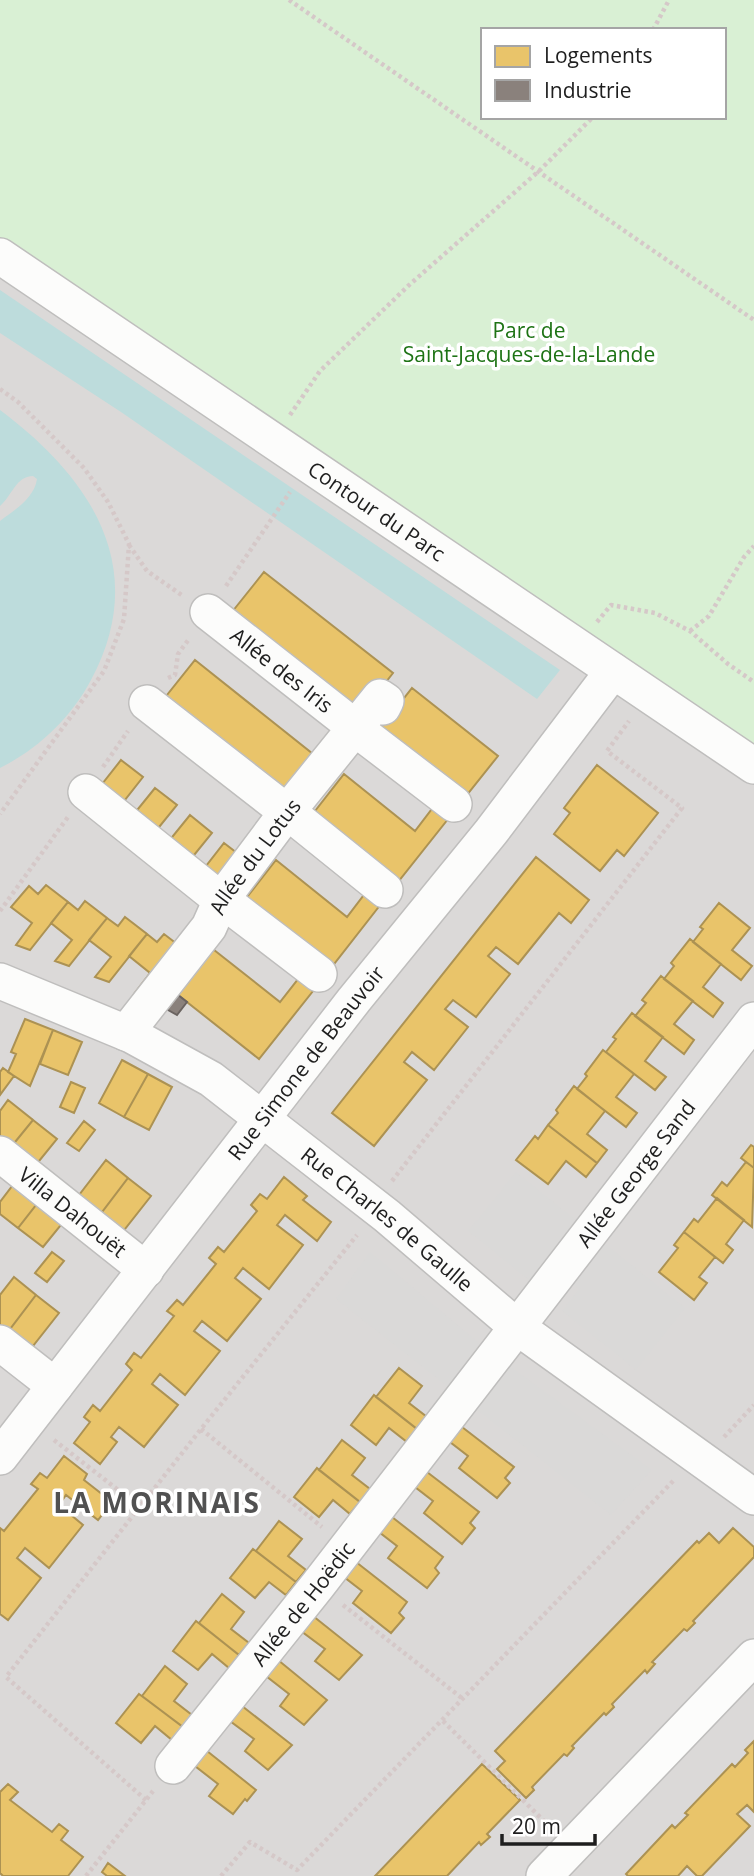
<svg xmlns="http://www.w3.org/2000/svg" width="754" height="1876" viewBox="0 0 754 1876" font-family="'Open Sans',sans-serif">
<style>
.residential{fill:#dbd9d8}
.religious{fill:#dad9d8}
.park{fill:#d9f0d4;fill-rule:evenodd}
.water{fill:#bddcdc}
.homes{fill:#e9c46a;stroke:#ac9253;stroke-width:2}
.industry{fill:#8a817c;stroke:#6a6360;stroke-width:2}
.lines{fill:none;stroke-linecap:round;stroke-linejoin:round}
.minor-casing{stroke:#bfbebd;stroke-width:38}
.path{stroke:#d5c8c8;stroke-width:4.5;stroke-dasharray:3.5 3.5;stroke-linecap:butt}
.minor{stroke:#fcfcfb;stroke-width:35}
.labels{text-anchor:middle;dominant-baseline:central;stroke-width:7;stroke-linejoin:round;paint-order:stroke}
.park-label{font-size:21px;fill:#1e7315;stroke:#fff}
.street-label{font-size:21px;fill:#1e1e1e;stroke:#fff}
.district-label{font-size:28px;font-weight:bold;letter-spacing:2px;fill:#515151;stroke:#fff}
</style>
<rect width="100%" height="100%" fill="#ece9e7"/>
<path class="residential" d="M0,210l754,506v1160h-754z"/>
<path class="religious" d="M516,1172l169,136 -49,62 -74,-59 17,-22 -33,-27 -16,19 -62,-50z
M370,1252l119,99 163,119 -41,45 -275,-216z"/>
<path class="park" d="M0,0h754v766l-754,-510zM483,30h241v87h-241z"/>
<path class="water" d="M0,290l560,380 -23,29 -416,-287 -121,-79z
M0,410c91,68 151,158 91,270 -20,38 -53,69 -91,88v-247c14,-11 34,-22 37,-42l-4,-3c-17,0 -21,20 -33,30z"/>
<path class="homes" d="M264,572l129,101 -36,46 -129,-102z
M195,660l128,102 -36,45 -128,-102z
M412,688l86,68 -36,45 -86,-67z
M121,760l22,17 -26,33 -22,-17z
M597,765l61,48 -34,43 -7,-6 -17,21 -46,-37 16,-21 -6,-5z
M344,774l71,57 26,-34 15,12 -62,78 -86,-67z
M155,788l22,17 -26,32 -22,-17z
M190,815l22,18 -26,32 -22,-18z
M224,843l22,17 -25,32 -22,-17z
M536,857l53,43 -18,23 -12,-10 -41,51 -22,-17 -8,9 22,18 -34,43 -23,-17 -8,9 23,18 -34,43 -22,-18 -8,10 23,18 -53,66 -42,-33z
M276,860l71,57 26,-34 15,12 -61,78 -87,-67z
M46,885l22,17 -38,48 -14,-5 16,-22 -21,-16 18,-21 9,8z
M85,901l22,17 -38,48 -14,-5 17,-21 -21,-17 17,-21 10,8z
M719,903l31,25 -18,22 20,16 -11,14 -48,-38 10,-13 -3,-2z
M125,917l22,17 -38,48 -14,-5 16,-20 -22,-17 18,-22 11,8z
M147,934l10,8 7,-8 22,17 -39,49 -13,-6 16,-21 -21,-17z
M690,939l31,25 -18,23 20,16 -10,14 -49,-38 10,-13 -3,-3z
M209,946l71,56 26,-33 15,12 -62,78 -86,-68z
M661,976l32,25 -19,23 20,16 -10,14 -49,-38 11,-13 -4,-3z
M632,1013l31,24 -18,24 21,16 -11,13 -49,-38 10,-13 -3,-2z
M25,1019l28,11 -23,56 -22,-14 8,-18 -5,-2z
M53,1030l29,12 -14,33 -28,-11z
M603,1050l31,24 -18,23 21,16 -11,14 -49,-38 10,-13 -2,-2z
M122,1060l26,14 -24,43 -25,-14z
M3,1068l11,8 -14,19v-23z
M148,1074l24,13 -23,43 -25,-13z
M71,1082l14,6 -11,25 -14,-6z
M574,1086l31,25 -18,23 20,16 -10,13 -49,-38 10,-12 -2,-3z
M8,1100l25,20 -22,27 -11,-8v-28z
M33,1120l24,19 -22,27 -24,-19z
M84,1121l11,9 -16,21 -12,-8z
M548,1125l49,38 -11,14 -20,-16 -18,23 -32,-24 19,-24 3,3z
M751,1145l3,2v21l-13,-10z
M106,1160l22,18 -29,38 -23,-17z
M746,1162l8,6 -2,59 -40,-32 10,-13 5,4z
M284,1177l23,19 -4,4 28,22 -14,19 -32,-26 -8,10 26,20 -34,44 -26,-21 -8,10 26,21 -34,42 -25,-20 -8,10 26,20 -35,44 -25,-21 -8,10 26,21 -34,42 -25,-20 -8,10 6,5 -17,22 -26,-21 16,-21 -6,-5 9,-12 7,6 32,-41 -6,-6 8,-11 7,5 33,-42 -7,-5 10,-11 6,5 33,-41 -7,-6 9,-11 6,5 33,-41 -6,-6 9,-11 7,5z
M128,1178l23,18 -30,38 -22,-18z
M16,1181l24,19 -22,28 -18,-14v-12z
M717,1198l27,22 -18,24 7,6 -10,13 -39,-31 10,-13 4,3z
M40,1200l25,20 -22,27 -25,-19z
M684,1232l31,25 -16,20 8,6 -13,17 -35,-28 19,-24 -4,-3z
M52,1252l12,9 -17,21 -12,-9z
M14,1277l22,18 -29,38 -7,-5v-33z
M36,1295l23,18 -30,38 -22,-18z
M399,1368l23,18 -13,17 18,14 -10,12 -41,-32z
M374,1395l43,34 -10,13 -18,-14 -13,17 -25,-20z
M462,1427l52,40 -9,11 5,5 -13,15 -38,-30 9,-12 -18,-14z
M342,1440l23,18 -13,17 18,14 -10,13 -41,-32z
M64,1456l23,18 -3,6 28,22 -14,18 -32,-25 -7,10 24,20 -34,43 -24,-20 -8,10 24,20 -33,42 -8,-6v-86l4,3 34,-42 -7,-5 9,-11 7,5z
M317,1468l43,34 -10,12 -17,-14 -14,17 -25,-20z
M427,1472l52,40 -9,11 5,5 -13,16 -38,-31 9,-12 -18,-14z
M392,1517l51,40 -8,11 4,5 -12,15 -39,-30 9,-12 -18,-14z
M279,1521l23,18 -14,17 18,14 -10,12 -40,-31z
M733,1528l21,19v10l-61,64 2,2 -8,8 -3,-2 -32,33 3,2 -8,9 -2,-3 -33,34 2,3 -8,8 -2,-2 -32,33 2,2 -7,8 -3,-2 -32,33 2,3 -8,8 -29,-29 8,-8 -10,-10 202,-210 2,2 10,-10 10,10z
M253,1549l43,33 -10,13 -17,-13 -14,16 -25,-20z
M356,1562l51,40 -8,11 5,5 -13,15 -38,-30 9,-12 -18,-14z
M222,1594l22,18 -13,17 18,14 -10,12 -40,-32z
M313,1616l49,39 -23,25 -24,-19 10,-12 -24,-18z
M196,1621l43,34 -10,13 -17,-14 -14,16 -25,-19z
M278,1660l49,40 -23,25 -24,-19 9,-12 -23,-18z
M165,1666l22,18 -13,17 18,14 -9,12 -41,-31z
M139,1694l44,33 -11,13 -17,-14 -14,17 -25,-20z
M242,1706l50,39 -24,25 -23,-19 9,-12 -24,-18z
M754,1741v71l-7,-7 -10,9 13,12 -48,50h-5l-10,-10 -9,10h-50l-2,-2 46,-49 3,3 13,-13 -3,-2 47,-49 3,3 13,-14 -3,-3z
M207,1751l49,39 -9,11 -2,-2 -12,15 -24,-18 9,-12 -23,-18z
M482,1764l38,36 -33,34 3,3 -9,8 -2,-3 -32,34h-72z
M8,1784l10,8 -8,8 42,32 7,-8 9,7 -7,9 22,17 -15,19h-65l-3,-3v-81z
M108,1863l17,13h-18l-5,-4z"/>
<path class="industry" d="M173,991l14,11 -10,13 -16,-9z"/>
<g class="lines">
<defs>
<g id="minor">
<path id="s1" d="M0,256l754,510"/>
<path id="s2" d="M208,612l148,116"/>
<path d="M147,703l140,109"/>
<path d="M365,736l89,68"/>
<path d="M86,792l135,108"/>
<path d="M298,820l87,70"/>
<path d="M234,909l85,65"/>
<path id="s3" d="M0,981l131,54 80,44 176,137 130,111 237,170"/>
<path id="s4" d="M126,1033l83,-106 12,-27 66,-88 93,-115 6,4 -3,6"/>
<path id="s5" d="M0,1154l146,116"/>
<path d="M0,1343l55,43"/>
<path id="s6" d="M0,1457l354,-457 137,-168 122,-161"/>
<path id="s7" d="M173,1766l145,-181 436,-565"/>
<path d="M544,1876l210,-219"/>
</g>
</defs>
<use href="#minor" class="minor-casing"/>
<path class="path" d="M289,0l465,320
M653,30l16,-30
M0,389l18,13 66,66 24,34 21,42 -5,75 -20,52 -104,143
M290,415l30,-44 88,-85 131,-115 54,-54
M129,545l18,26 36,25
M226,586l64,-94
M597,622l14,-17 44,8 35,18 38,33 26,18
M690,631l19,-15 35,-59 10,-11
M168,678l7,-3 3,-21 11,-15
M103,767l25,-36
M0,911l68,-94
M392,1181l290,-373 -75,-57 22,-30
M201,1429l121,98
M724,1437l30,-32
M54,1440l86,67
M343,1605l120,94
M443,1721l104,103
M146,1800l-140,-123 195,-248 156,-194
M86,1876l67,-85
M221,1876l29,-34 47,28 377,-390"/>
<use href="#minor" class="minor"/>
</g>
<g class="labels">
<g class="park-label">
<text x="529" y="330">Parc de<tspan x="529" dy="24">Saint-Jacques-de-la-Lande</tspan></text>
</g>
<g class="street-label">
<text stroke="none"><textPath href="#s1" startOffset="455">Contour du Parc</textPath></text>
<text stroke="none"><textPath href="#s2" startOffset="94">Allée des Iris</textPath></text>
<text stroke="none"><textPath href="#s4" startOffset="219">Allée du Lotus</textPath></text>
<text stroke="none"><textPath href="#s6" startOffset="499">Rue Simone de Beauvoir</textPath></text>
<text stroke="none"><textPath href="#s7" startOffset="752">Allée George Sand</textPath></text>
<text stroke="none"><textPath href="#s5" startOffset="93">Villa Dahouët</textPath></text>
<text stroke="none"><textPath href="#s3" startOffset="458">Rue Charles de Gaulle</textPath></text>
<text stroke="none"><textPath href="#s7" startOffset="208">Allée de Hoëdic</textPath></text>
</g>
<g class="district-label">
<text x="157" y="1502">LA MORINAIS</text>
</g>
</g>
<rect x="481" y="28" width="245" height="91" fill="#ffffff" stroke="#a5a5a5" stroke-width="2"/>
<rect x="495" y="46" width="35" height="21" fill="#e9c46a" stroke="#a5a5a5" stroke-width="2"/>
<text x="544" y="63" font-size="21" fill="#1e1e1e">Logements</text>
<rect x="495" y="80" width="35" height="21" fill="#8a817c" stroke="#a5a5a5" stroke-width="2"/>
<text x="544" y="98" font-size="21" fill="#1e1e1e">Industrie</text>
<path d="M502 1834v10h93v-10" fill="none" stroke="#1e1e1e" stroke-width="3.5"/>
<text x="512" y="1834" font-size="21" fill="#1e1e1e" stroke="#ffffff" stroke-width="5" paint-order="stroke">20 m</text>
</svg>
